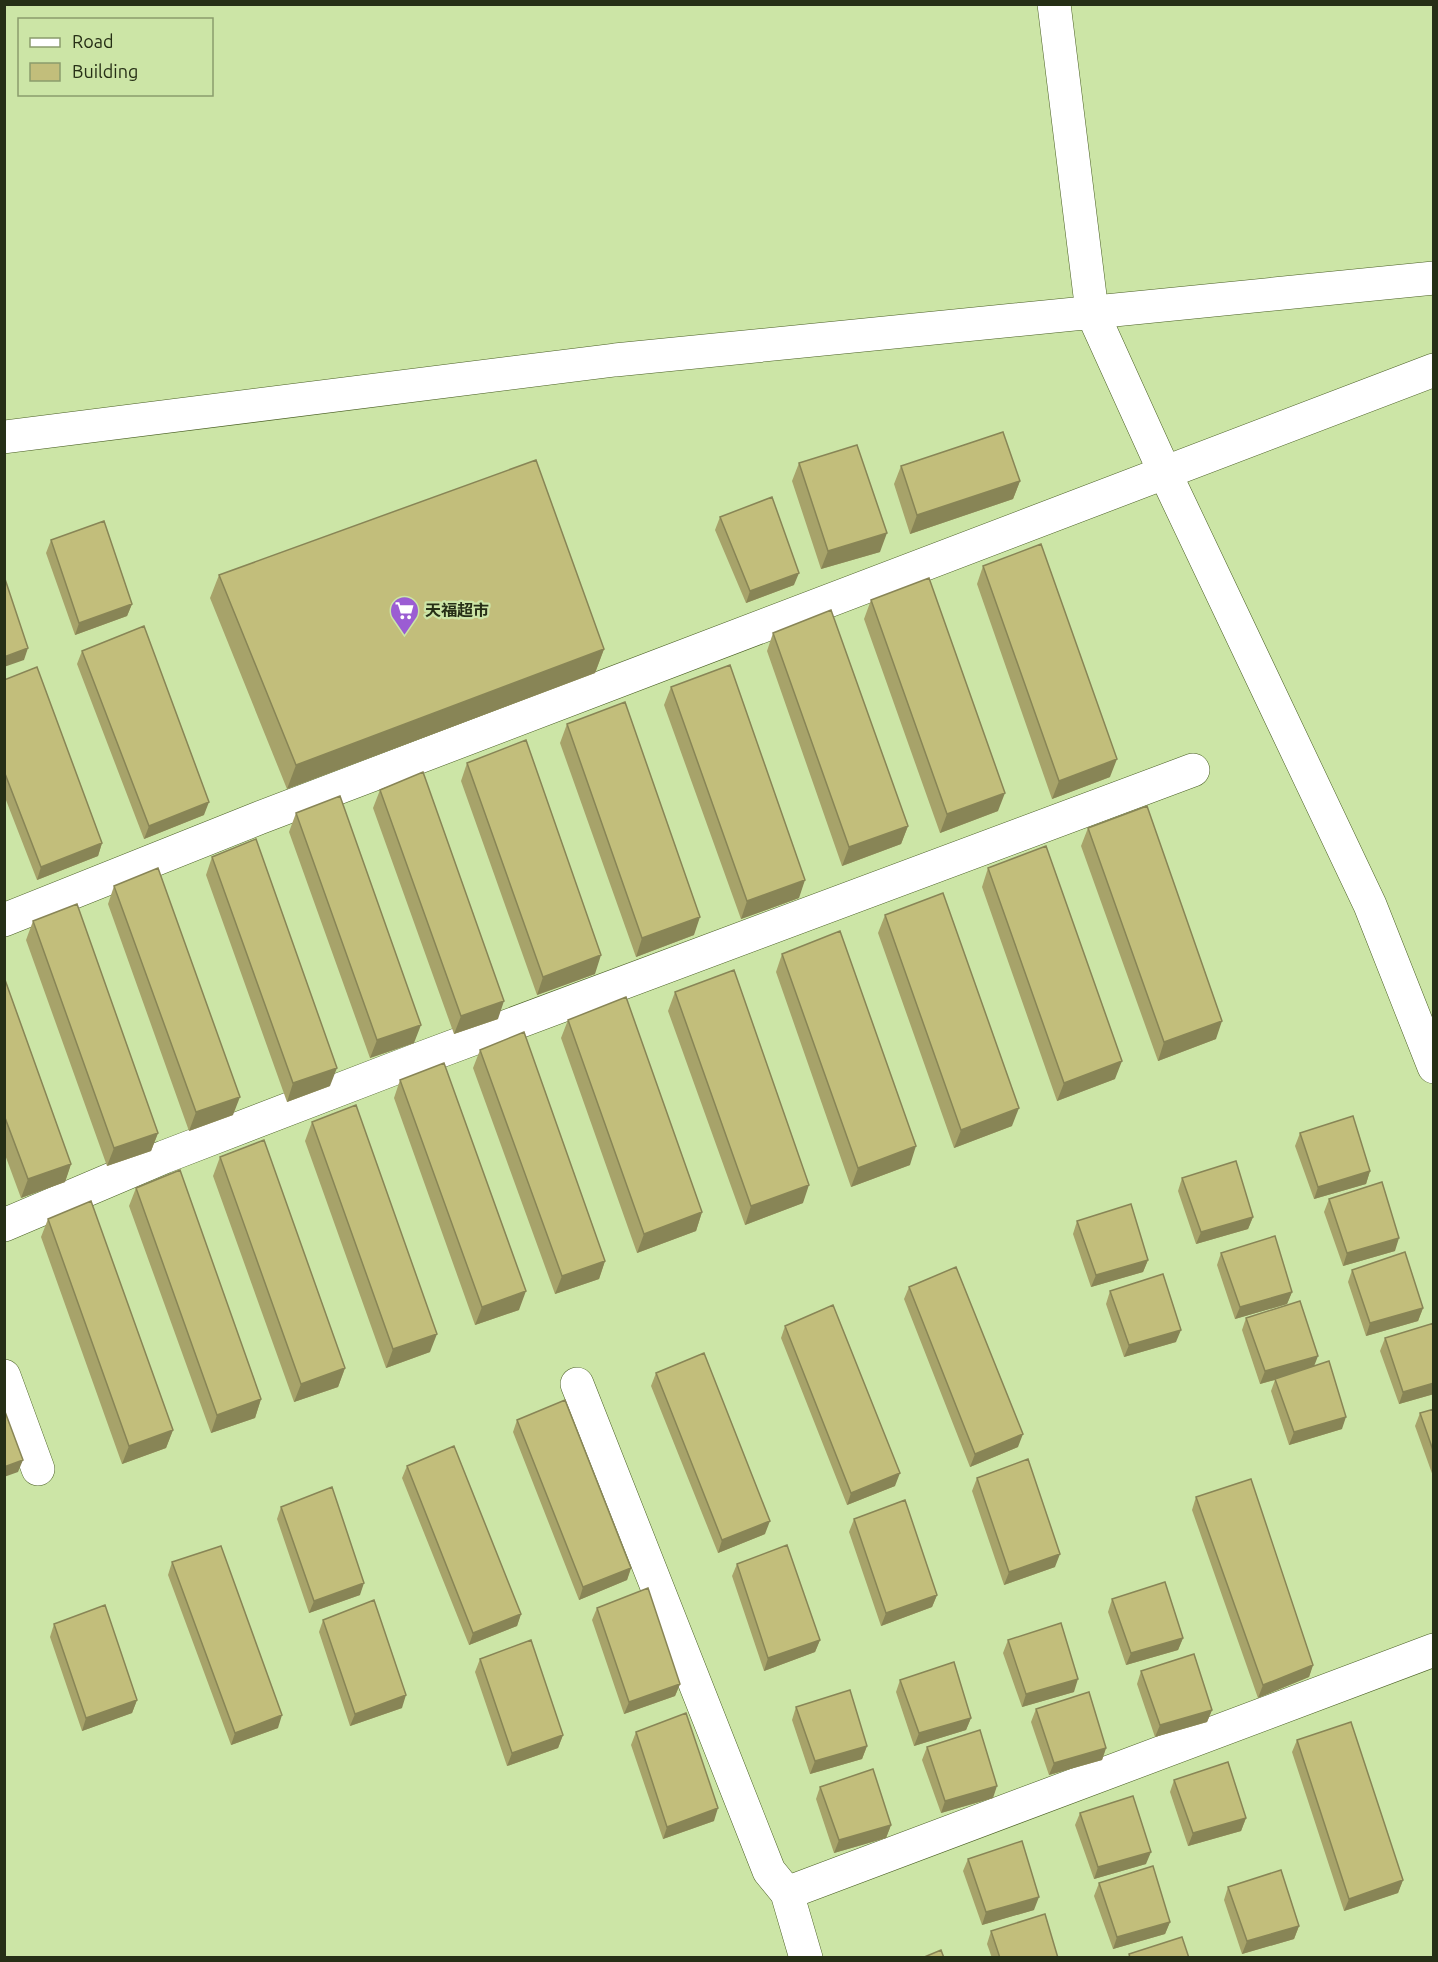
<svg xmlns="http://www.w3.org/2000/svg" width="1438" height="1962" viewBox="0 0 1438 1962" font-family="Ubuntu,'Noto Sans SC',sans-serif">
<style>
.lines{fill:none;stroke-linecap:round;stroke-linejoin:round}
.street-casing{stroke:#4a5f24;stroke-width:34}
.street{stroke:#fff;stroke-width:33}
.wall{fill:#a7a36a}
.shaded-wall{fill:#888556}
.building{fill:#c2be7b;stroke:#888556;stroke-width:1.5}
.labels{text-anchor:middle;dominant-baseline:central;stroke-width:4.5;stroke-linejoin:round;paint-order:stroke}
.poi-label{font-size:16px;font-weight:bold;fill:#262f16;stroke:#cce5a6;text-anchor:start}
</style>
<rect width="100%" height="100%" fill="#cce5a6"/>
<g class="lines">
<defs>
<path id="street" d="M1054,4l38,308 73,161 205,432 64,162
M4,437l611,-77 819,-82
M4,920l255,-102 1175,-448
M4,1225l160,-68 255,-98 774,-289
M4,1376l34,93
M577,1384l192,487 18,22 19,65
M787,1893l647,-243"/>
</defs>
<use href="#street" class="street-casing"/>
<use href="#street" class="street"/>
</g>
<path class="wall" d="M799,463l81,89 -59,17 -29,-88z
M901,466l119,15 -7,18 -103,35 -16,-50z
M720,517l74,68 -48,18 -31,-73z
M51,540l81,64 -5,12 -52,19 -29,-82z
M983,566l127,211 -58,22 -75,-215z
M219,575l385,74 -9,24 -308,116 -77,-191z
M871,600l127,211 -58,22 -76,-214z
M773,633l135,193 -7,18 -59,22 -75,-215z
M82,651l122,164 -60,24 -67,-175z
M4,680l98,163 -4,13 -61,24 -33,-85z
M671,687l128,211 -58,21 -77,-214z
M567,724l127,211 -58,22 -76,-214z
M467,763l128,211 -58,21 -76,-214z
M380,790l118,229 -44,15 -81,-226z
M296,813l118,230 -44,15 -81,-226z
M1088,828l128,211 -58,22 -77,-215z
M212,857l118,229 -43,16 -81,-227z
M988,868l127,211 -58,22 -75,-214z
M114,886l119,229 -44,16 -81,-227z
M885,915l127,211 -58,22 -76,-215z
M33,921l125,212 -7,18 -44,15 -81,-226z
M782,954l128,211 -59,22 -75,-215z
M4,977l67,187 -6,18 -44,16 -17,-46z
M675,992l128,211 -58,22 -77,-214z
M568,1020l134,192 -6,19 -59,22 -76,-215z
M480,1050l125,211 -6,18 -44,15 -82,-226z
M400,1080l119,230 -44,15 -81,-227z
M312,1122l118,230 -44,16 -81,-227z
M1300,1133l70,38 -4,13 -52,15 -19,-53z
M220,1157l125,211 -7,19 -44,15 -81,-226z
M1182,1178l71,39 -5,12 -52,15 -18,-53z
M136,1188l125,211 -6,19 -44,15 -82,-227z
M1329,1199l66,52 -52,15 -19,-54z
M48,1219l125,211 -7,18 -44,16 -81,-227z
M1077,1221l71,39 -5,12 -52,15 -18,-53z
M1221,1253l71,39 -5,12 -52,15 -18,-54z
M1352,1270l71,38 -5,13 -52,15 -18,-54z
M909,1287l109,160 -48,20 -66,-168z
M1110,1291l66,51 -52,15 -18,-53z
M1246,1318l68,48 28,63 -53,16 -18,-54 4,-11 -15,4 -18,-54z
M1434,1323v71l-35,10 -19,-53 5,-13z
M785,1326l110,160 -48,19 -66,-167z
M656,1373l109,161 -47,19 -67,-167z
M1434,1409v70l-19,-53 5,-13z
M517,1420l114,148 -4,12 -48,20 -66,-168z
M407,1466l114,148 -4,12 -48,19 -67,-167z
M977,1478l78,89 -51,18 -32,-94z
M1196,1497l117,168 -4,12 -51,21 -66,-188z
M281,1507l79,88 -51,18 -32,-94z
M854,1519l83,76 -5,12 -51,19 -32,-94z
M172,1562l106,166 -47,17 -63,-170z
M737,1564l83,76 -5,12 -51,19 -32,-95z
M1112,1599l71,39 -5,12 -52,15 -18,-53z
M597,1608l83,76 -5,12 -51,18 -32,-94z
M323,1620l79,88 -52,18 -31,-94z
M54,1624l83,76 -5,13 -50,18 -32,-94z
M1008,1640l66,52 -52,15 -19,-54z
M480,1659l83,76 -5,13 -51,18 -32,-94z
M1141,1671l71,39 -5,12 -52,15 -18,-53z
M900,1680l71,38 -5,12 -52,16 -18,-54z
M796,1707l71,39 -5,13 -52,15 -18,-54z
M1036,1709l70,39 -4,12 -53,15 -18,-53z
M636,1732l78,89 -51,18 -32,-94z
M1297,1740l106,140 -5,13 -54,18 -52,-159z
M927,1747l66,51 -52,15 -19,-53z
M1174,1780l72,38 -5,13 -53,15 -18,-54z
M820,1787l71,38 -5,13 -52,15 -18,-54z
M1080,1813l66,51 -52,15 -19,-54z
M968,1859l66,51 -52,15 -19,-54z
M1099,1883l71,39 -5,12 -52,15 -19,-53z
M1228,1887l71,39 -5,13 -52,15 -18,-54z
M991,1931l67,27h-66l-5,-14z"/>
<path class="shaded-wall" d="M1020,481l-7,18 -103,35 7,-19z
M887,533l-7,19 -59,17 7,-18z
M799,573l-5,12 -48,18 4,-12z
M132,604l-5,12 -52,19 4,-12z
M28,648l-4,12 -20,7v-10z
M604,649l-9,24 -308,116 9,-24z
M1117,759l-7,18 -58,22 7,-18z
M1005,793l-7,18 -58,22 7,-19z
M209,802l-5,13 -60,24 5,-13z
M908,826l-7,18 -59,22 7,-19z
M102,843l-4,13 -61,24 4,-13z
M805,880l-6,18 -58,21 6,-18z
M700,917l-6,18 -58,22 6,-19z
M601,955l-6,19 -58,21 6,-18z
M504,1001l-6,18 -44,15 7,-18z
M1222,1021l-6,18 -58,22 6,-19z
M421,1025l-7,18 -44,15 7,-18z
M1122,1061l-7,18 -58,22 7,-18z
M337,1068l-7,18 -43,16 6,-19z
M240,1097l-7,18 -44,16 7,-19z
M1019,1108l-7,18 -58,22 7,-18z
M158,1133l-7,18 -44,15 7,-18z
M916,1146l-6,19 -59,22 7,-19z
M71,1164l-6,18 -44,16 7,-19z
M1370,1171l-4,13 -52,15 4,-12z
M809,1185l-6,18 -58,22 6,-19z
M702,1212l-6,19 -59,22 7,-19z
M1253,1217l-5,12 -52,15 5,-12z
M1399,1238l-4,13 -52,15 4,-13z
M1148,1260l-5,12 -52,15 5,-12z
M605,1261l-6,18 -44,15 7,-18z
M526,1291l-7,19 -44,15 7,-18z
M1292,1292l-5,12 -52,15 5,-12z
M1423,1308l-5,13 -52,15 4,-13z
M1181,1330l-5,12 -52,15 5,-12z
M437,1334l-7,18 -44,16 7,-19z
M1318,1356l-5,13 -53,15 5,-13z
M345,1368l-7,19 -44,15 7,-18z
M1434,1383v11l-35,10 4,-12z
M261,1399l-6,19 -44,15 6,-18z
M1346,1417l-4,12 -53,16 5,-13z
M173,1430l-7,18 -44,16 7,-18z
M1023,1434l-5,13 -48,20 5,-13z
M23,1460l-5,12 -14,5v-10z
M900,1473l-5,13 -48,19 4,-12z
M770,1521l-5,13 -47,19 4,-13z
M1060,1554l-5,13 -51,18 5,-13z
M631,1568l-4,12 -48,20 4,-13z
M364,1583l-4,12 -51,18 5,-12z
M937,1595l-5,12 -51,19 5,-13z
M521,1614l-4,12 -48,19 4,-12z
M1183,1638l-5,12 -52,15 5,-12z
M820,1640l-5,12 -51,19 4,-13z
M1313,1665l-4,12 -51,21 5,-13z
M1078,1679l-4,13 -52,15 4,-13z
M680,1684l-5,12 -51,18 5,-12z
M406,1695l-4,13 -52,18 5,-12z
M137,1700l-5,13 -50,18 4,-13z
M1212,1710l-5,12 -52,15 5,-12z
M282,1715l-4,13 -47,17 4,-12z
M971,1718l-5,12 -52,16 5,-13z
M563,1735l-5,13 -51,18 5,-13z
M867,1746l-5,13 -52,15 5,-13z
M1106,1748l-4,12 -53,15 5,-12z
M997,1786l-4,12 -52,15 4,-12z
M718,1808l-4,13 -51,18 4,-12z
M1246,1818l-5,13 -53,15 5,-13z
M891,1825l-5,13 -52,15 5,-13z
M1151,1852l-5,12 -52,15 4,-12z
M1403,1880l-5,13 -54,18 5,-12z
M1039,1897l-5,13 -52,15 4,-13z
M1170,1922l-5,12 -52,15 4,-12z
M1299,1926l-5,13 -52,15 5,-13z"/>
<path class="building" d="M1003,432l17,49 -103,34 -16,-49z
M857,445l30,88 -59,18 -29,-88z
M536,460l68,189 -308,116 -77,-190z
M772,497l27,76 -49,18 -30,-74z
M104,521l28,83 -53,19 -28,-83z
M1041,544l76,215 -58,22 -76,-215z
M4,576l24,72 -24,9z
M929,578l76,215 -58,21 -76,-214z
M831,610l77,216 -59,21 -76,-214z
M144,626l65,176 -60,24 -67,-175z
M730,665l75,215 -58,21 -76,-214z
M37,667l65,176 -61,24 -37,-96v-91z
M625,702l75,215 -58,21 -75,-214z
M526,740l75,215 -58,22 -76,-214z
M423,772l81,229 -43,15 -81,-226z
M340,796l81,229 -44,15 -81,-227z
M1147,806l75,215 -58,21 -76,-214z
M256,839l81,229 -44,15 -81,-226z
M1046,846l76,215 -58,22 -76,-215z
M158,868l82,229 -44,15 -82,-226z
M943,893l76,215 -58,22 -76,-215z
M77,904l81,229 -44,15 -81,-227z
M840,931l76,215 -58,22 -76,-214z
M734,970l75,215 -58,21 -76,-214z
M4,977l67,187 -43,15 -24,-64z
M626,997l76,215 -58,22 -76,-214z
M524,1032l81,229 -43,15 -82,-226z
M444,1063l82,228 -44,16 -82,-227z
M356,1105l81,229 -44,15 -81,-227z
M1353,1116l17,55 -52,16 -18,-54z
M264,1140l81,228 -44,16 -81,-227z
M1236,1161l17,56 -52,15 -19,-54z
M180,1170l81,229 -44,16 -81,-227z
M1382,1182l17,56 -52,15 -18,-54z
M91,1201l82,229 -44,16 -81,-227z
M1131,1204l17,56 -52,15 -19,-54z
M1275,1236l17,56 -52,15 -19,-54z
M1405,1252l18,56 -53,15 -18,-53z
M956,1267l67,167 -48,20 -66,-167z
M1163,1274l18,56 -52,15 -19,-54z
M1300,1301l18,55 -53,15 -19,-53z
M833,1305l67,168 -49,20 -66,-167z
M1434,1323v60l-31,9 -18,-54z
M704,1353l66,168 -48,19 -66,-167z
M1329,1361l17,56 -52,15 -19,-53z
M565,1400l66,168 -48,19 -66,-167z
M4,1409l19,51 -19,7z
M1434,1409v44l-14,-40z
M454,1446l67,168 -48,19 -66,-167z
M1028,1459l32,95 -51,18 -32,-94z
M1251,1479l62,186 -50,20 -67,-188z
M332,1487l32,96 -50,18 -33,-94z
M905,1500l32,95 -51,18 -32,-94z
M787,1545l33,95 -52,18 -31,-94z
M221,1546l61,169 -47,18 -63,-171z
M1165,1582l18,56 -52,15 -19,-54z
M648,1588l32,96 -51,18 -32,-94z
M374,1600l32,95 -51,19 -32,-94z
M105,1605l32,95 -51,18 -32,-94z
M1061,1623l17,56 -52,15 -18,-54z
M531,1640l32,95 -51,18 -32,-94z
M1194,1654l18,56 -52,15 -19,-54z
M954,1662l17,56 -52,15 -19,-53z
M850,1690l17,56 -52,15 -19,-54z
M1089,1692l17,56 -52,15 -18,-54z
M686,1713l32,95 -51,19 -31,-95z
M1351,1722l52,158 -54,19 -52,-159z
M980,1730l17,56 -52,15 -18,-54z
M1228,1762l18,56 -53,15 -19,-53z
M873,1769l18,56 -52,15 -19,-53z
M1133,1796l18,56 -53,15 -18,-54z
M1022,1841l17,56 -53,15 -18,-53z
M1153,1866l17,56 -53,15 -18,-54z
M1281,1870l18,56 -52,15 -19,-54z
M1045,1914l13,44h-58l-9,-27z
M1182,1937l7,21h-59l-1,-4z
M941,1950l3,8h-22z"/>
<defs>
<symbol id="supermarket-pin" viewBox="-11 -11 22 30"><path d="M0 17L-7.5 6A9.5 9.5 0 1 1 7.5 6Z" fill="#9b5dd3" stroke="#cce5a6"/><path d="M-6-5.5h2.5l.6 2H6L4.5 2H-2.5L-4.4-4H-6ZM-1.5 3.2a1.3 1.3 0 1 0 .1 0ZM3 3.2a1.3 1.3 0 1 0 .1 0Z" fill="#fff"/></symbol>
</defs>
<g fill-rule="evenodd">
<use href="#supermarket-pin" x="388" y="594" width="33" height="45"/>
</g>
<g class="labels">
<g class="poi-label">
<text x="425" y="610">天福超市</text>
</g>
</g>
<rect width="1438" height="1962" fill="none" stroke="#262f16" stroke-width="12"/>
<rect x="18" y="18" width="195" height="78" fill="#cce5a6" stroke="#8a9c6c" stroke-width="1.5"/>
<rect x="30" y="38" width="30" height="9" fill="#ffffff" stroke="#8a9c6c" stroke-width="1.5"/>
<text x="72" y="48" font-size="18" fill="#262f16">Road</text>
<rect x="30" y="63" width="30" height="18" fill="#c2be7b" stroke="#8a9c6c" stroke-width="1.5"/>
<text x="72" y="78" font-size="18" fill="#262f16">Building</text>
</svg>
